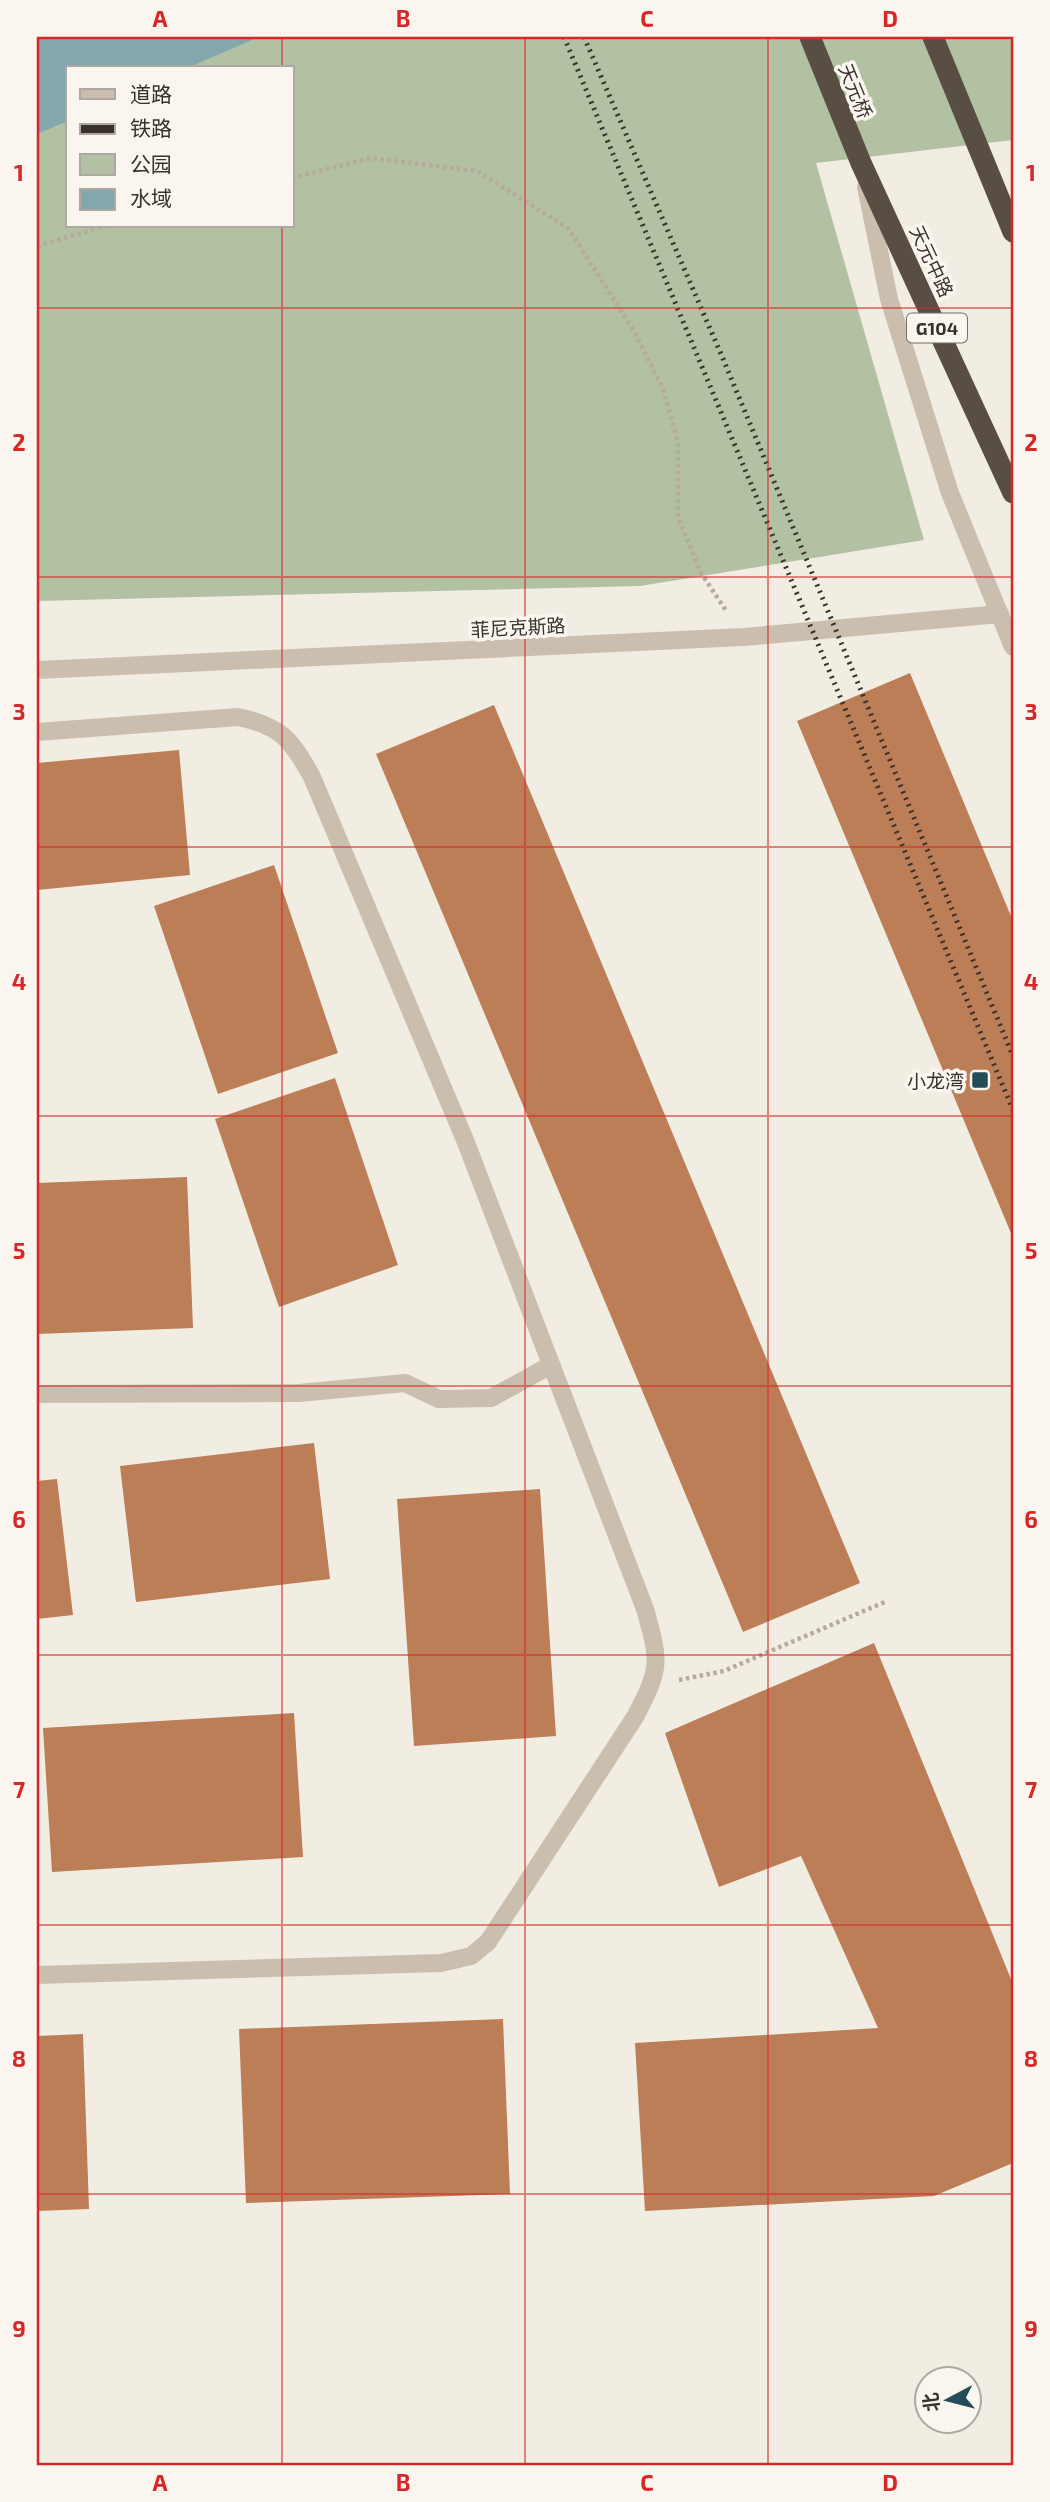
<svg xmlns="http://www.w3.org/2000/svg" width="1050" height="2502" viewBox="0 0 1050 2502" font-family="'Exo 2','Noto Sans SC',sans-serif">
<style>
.green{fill:#b3c1a3;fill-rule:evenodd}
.water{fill:#84a6ad}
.building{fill:#bc7e57}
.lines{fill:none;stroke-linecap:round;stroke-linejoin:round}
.path{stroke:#b6aa99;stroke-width:4.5;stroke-dasharray:3.5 3.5;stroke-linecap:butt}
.lane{stroke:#cabfaf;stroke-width:18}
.street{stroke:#cabfaf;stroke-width:18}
.highway{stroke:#594e44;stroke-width:21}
.rail{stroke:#39322c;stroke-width:5;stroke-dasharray:2 5;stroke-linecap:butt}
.grid{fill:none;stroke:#d62828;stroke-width:2;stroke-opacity:0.55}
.poi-dot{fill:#254d58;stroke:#faf6ef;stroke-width:2.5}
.labels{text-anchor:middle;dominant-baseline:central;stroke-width:7;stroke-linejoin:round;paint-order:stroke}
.shield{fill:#faf6ef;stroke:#736d66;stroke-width:2}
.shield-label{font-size:18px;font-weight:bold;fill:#39322c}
.street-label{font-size:19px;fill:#39322c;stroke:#faf6ef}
.poi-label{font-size:19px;fill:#39322c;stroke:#faf6ef;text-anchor:end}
.neatline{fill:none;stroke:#d62828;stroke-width:2.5}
.grid-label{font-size:23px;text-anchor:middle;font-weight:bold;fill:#d62828}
</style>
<rect width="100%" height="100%" fill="#f2ede3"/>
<path class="green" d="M37,37h976v103l-197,23 108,377 -284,46 -603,15zM68,68h224v158h-224z"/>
<path class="water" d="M37,37h222l-72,31h-119v53l-31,13z"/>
<path class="building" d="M910,673l103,248v317l-216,-517z
M494,705l366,878 -117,49 -367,-878z
M179,750l11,125 -153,15v-127z
M274,865l64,188 -120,41 -64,-188z
M335,1078l63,187 -119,42 -64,-188z
M187,1177l6,151 -156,6v-151z
M314,1443l16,136 -194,23 -16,-136z
M57,1479l16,136 -36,4v-138z
M540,1489l16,247 -142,10 -17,-247z
M874,1643l139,341v179l-79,33 -289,15 -10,-168 243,-15 -77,-172 -82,31 -54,-154z
M294,1713l9,144 -251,15 -9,-144z
M503,2019l7,175 -264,9 -7,-174z
M83,2034l6,175 -52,2v-175z"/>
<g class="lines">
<path class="path" d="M292,178l78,-20 107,13 91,57 66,103 29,58 15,53v75l23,56 26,39
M37,246l69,-20
M679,1680l45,-9 163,-70"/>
<path class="lane" d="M866,187l23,112 61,194 63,154"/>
<path class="street" d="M37,670l707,-33 256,-23
M37,732l201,-15c43,9 53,22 74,60l153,363 180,469c15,53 16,59 -10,108l-147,225 -17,14 -30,7 -404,12
M37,1394l262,-1 106,-10 34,16 52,-1 60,-33"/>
<path class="highway" d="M810,37l51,126 152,330
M933,37l80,195"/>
<path class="rail" d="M564,37l449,1073
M584,37l137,317 292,702"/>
</g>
<path class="grid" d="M282,37v31M525,37v2428M768,37v2428M282,226v2239M37,308h976M37,577h976M37,847h976M37,1116h976M37,1386h976M37,1655h976M37,1925h976M37,2194h976"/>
<rect class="poi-dot" x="971" y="1071" width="18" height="18" rx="3.5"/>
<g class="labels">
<rect class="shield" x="907" y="313.5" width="60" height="29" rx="5"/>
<g class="shield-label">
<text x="937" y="328">G104</text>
</g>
<g class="street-label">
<text transform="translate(856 91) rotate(68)">天元桥</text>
<text transform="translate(932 261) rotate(65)">天元中路</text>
<text transform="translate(518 627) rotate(-3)">菲尼克斯路</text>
</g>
<g class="poi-label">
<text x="964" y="1080">小龙湾</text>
</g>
</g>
<rect width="1050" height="2502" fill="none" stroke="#faf6ef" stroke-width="77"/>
<rect x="66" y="66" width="228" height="161" fill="#faf6ef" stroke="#ada8a1" stroke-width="2"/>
<rect x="80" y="89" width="35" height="10" fill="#cabfaf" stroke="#ada8a1" stroke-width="2"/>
<text x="130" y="102" font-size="21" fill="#39322c">道路</text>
<rect x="80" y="124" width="35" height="10" fill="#39322c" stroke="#ada8a1" stroke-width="2"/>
<text x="130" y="136" font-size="21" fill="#39322c">铁路</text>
<rect x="80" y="154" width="35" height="21" fill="#b3c1a3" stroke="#ada8a1" stroke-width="2"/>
<text x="130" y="172" font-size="21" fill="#39322c">公园</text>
<rect x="80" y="189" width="35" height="21" fill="#84a6ad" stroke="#ada8a1" stroke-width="2"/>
<text x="130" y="206" font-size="21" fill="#39322c">水域</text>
<g transform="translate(948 2400) rotate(263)"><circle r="33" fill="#faf6ef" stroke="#ada8a1" stroke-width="2"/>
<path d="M0-5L12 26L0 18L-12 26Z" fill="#254d58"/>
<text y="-10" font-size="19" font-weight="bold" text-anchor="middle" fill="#39322c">北</text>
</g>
<rect x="38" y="38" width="974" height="2426" class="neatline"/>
<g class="grid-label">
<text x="160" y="27">A</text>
<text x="403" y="27">B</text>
<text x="647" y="27">C</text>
<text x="890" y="27">D</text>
<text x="19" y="181">1</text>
<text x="1031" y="181">1</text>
<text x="19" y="451">2</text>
<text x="1031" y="451">2</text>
<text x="19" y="720">3</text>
<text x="1031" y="720">3</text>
<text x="19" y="990">4</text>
<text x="1031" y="990">4</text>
<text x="19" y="1259">5</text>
<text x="1031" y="1259">5</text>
<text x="19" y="1528">6</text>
<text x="1031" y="1528">6</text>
<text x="19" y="1798">7</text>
<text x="1031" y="1798">7</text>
<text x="19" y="2067">8</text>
<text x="1031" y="2067">8</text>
<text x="19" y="2337">9</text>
<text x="1031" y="2337">9</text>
<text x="160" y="2491">A</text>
<text x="403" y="2491">B</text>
<text x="647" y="2491">C</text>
<text x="890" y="2491">D</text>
</g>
</svg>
